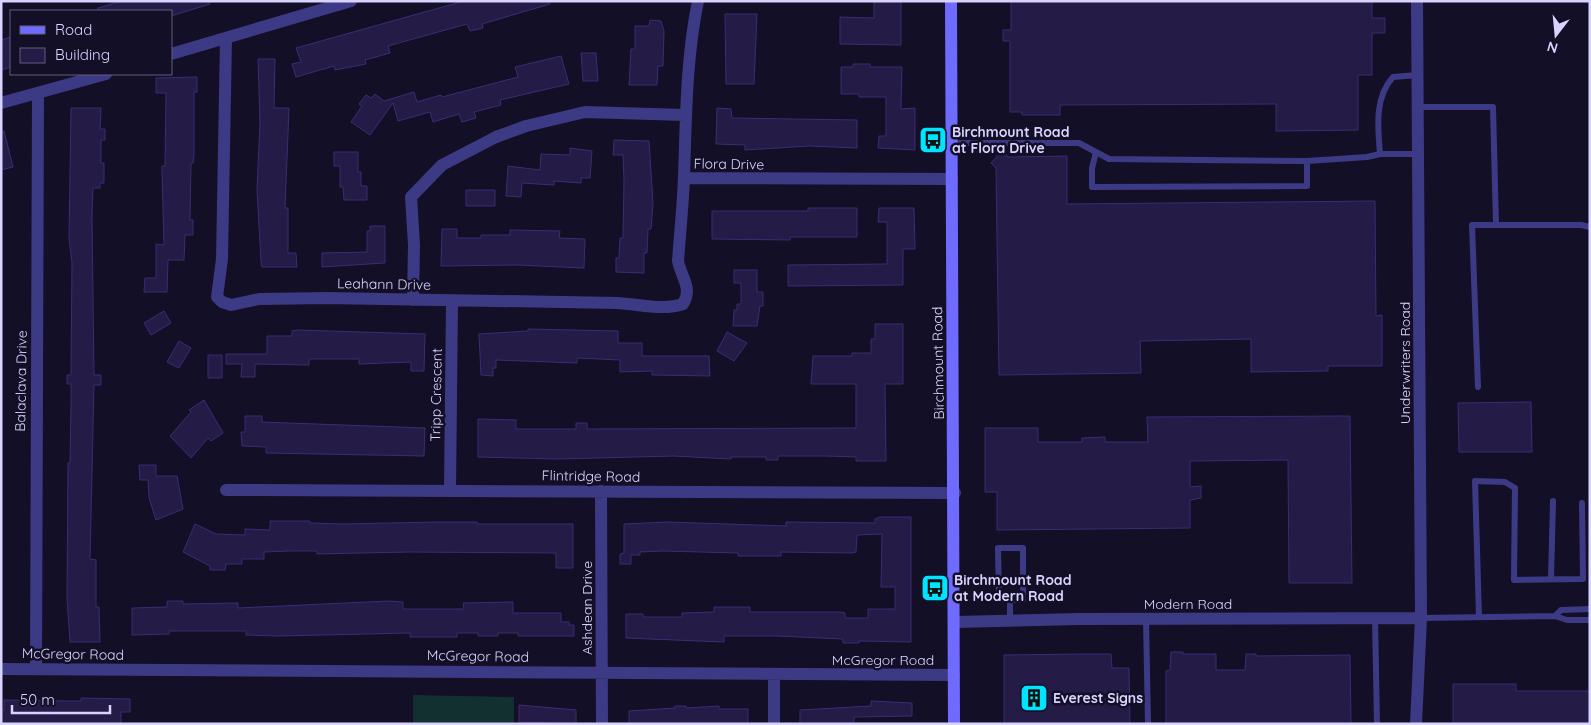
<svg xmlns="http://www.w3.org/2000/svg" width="1591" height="725" viewBox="0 0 1591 725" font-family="Quicksand,sans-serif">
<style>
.green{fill:#12302f}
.building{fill:#241b47;stroke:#3b2d73}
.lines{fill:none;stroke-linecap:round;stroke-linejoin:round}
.lane{stroke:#3d3a85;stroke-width:6}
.street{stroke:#3d3a85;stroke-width:12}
.secondary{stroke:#6f6bff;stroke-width:12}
.labels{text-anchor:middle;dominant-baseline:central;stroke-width:5;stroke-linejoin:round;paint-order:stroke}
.poi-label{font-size:14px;font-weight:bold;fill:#d9d4ff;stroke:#130f26;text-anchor:start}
.street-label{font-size:14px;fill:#d9d4ff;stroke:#130f26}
</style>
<rect width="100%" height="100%" fill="#130f26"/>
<path class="green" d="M413,695l101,2v27h-101z"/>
<path class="building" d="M122,1h87l1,3 -39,12v-5h-73v-3z
M464,1h85l1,3 -68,20 1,4 -13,3 -3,-7 -79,22 2,7 -25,7 1,4 -31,6 -1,-4 -38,11 -4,-13 9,-2 -5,-14z
M874,1h27v44l-61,-1v-27l34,1z
M1011,1h361v17h13v15h-13v42h-14v55l-82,1v-27l-216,1v10h-38v-3h-12v-71h-7v-11h8z
M725,14h32l-3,70h-28z
M650,20l11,1 3,10 -1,35h-5l-1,19h-28l2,-36h4v-23h14z
M11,37v30l-10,3v-30z
M581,53h15l2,28h-15z
M561,56l8,28 -69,16 1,5 -27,7 2,6 -14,4 -3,-8 -26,8 -3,-10 -32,9 -5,-18 -23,32 -19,-13 11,-16 -3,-2 7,-9 5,3 4,-4 9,7 30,-9 3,10 24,-7 1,2 76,-20 -3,-10z
M258,59h17l-1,49h15l-4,100h3v45h8l1,14h-35l-1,-5 -4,-73 3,-67z
M853,64h17v3h32l-1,42 14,-1v42l-37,-2 1,-12h7v-39h-27v-3h-18v-27h12z
M197,77v15h-3v63l-1,8h-2l-1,57h3v15h-8l-1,25h-16l-1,32h-23l1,-14h11v-34l8,1 -2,-73v-6h3l1,-73h-10v-15z
M71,108h30l-1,21h5v11h-4v23h3v20h-4v5h-7l-1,28 2,159h7v10h-7l-4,174 6,1v47h3l1,35h-30l-3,-44 1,-135h2l1,-57v-22h-4v-9h4v-7l1,-105 -3,-24z
M717,108l14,1 1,9 125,2v28l-48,-2 -64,4v-5l-29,-1z
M4,131l9,36 -12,3v-38z
M614,140l35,1 4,62 -2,26h-3l-1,24h-3v20l-28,-1v-14h3l1,-20h3l1,-58 -1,-25h-10z
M570,148l22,3 -2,27h-9v5l-27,-2v4l-32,-2 -1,14 -15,-1 2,-30 32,4 1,-16 29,1z
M1002,151l6,6 59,-1v48l308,-3 1,115 6,-1v51h-54v5l-77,1v-33l-111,2 1,32 -142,2 -3,-207 -5,-5z
M334,152h24v20h3v14h6v14h-23l-1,-13h-3v-21h-6z
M466,190h29v16h-29z
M808,208h49v29h-67v3l-78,-1v-28h96z
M879,208h35l1,41h-12v36l-115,1v-21l99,-1v-42h-9z
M370,226h15v37l-63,4v-14l45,-1v-21h3z
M442,229h15v9h24v-3h29v-5l50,1 -1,7 26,1 -1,29 -67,-3 -76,1z
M734,270h23v22h6v14h-3l-3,20h-24l1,-16h3v-6h4v-21h-7z
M164,311l7,12 -20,12 -7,-12z
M875,324h28v60h-18l1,77h-30v-4l-30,-1h-48v4h-12v-3h-35v2l-57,-3 -117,3 -79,-2v-38l38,1v9h60v-6h11v6l269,-1v-44h-45l2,-28h39v-3h19v-14h4z
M528,329l90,2v12h24v13h67l1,20 -58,-1v-4l-32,1v-12l-43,-2v5l-81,-3v8h-3v8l-12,-1 -2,-41 49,-3z
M297,330l128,4 -1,37h-13v-9l-52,2v-5h-50v6l-54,-1v13h-14l1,-13h-16v-10h41v-18h25v-5z
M727,332l20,11 -13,18 -17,-10z
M179,341l12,7 -12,20 -12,-6z
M208,355h14v23h-14z
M204,400l19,33 -12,8 -3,-3 -17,20 -21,-22 21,-24 -2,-2z
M1531,402l1,50h-73l-1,-49z
M245,416h17v6l163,6 -1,28 -158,-3v-6l-24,-1 -1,-14h4z
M1350,416l2,167h-63l-1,-123 -98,1v26l11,-1v12l-11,2v28l-193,2v-38h-12v-64h53v14h44v-4l23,-1v5h43l-1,-25z
M139,465h17v11h21l6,33 -27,11 -7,-22 -1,-18h-8z
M880,517h31v125l-52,-1v2h-16v-4l-66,-3h-53v6l-98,-4v-24h17v3h39v-4l32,-1v-5h36v5h90l5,1v5h23v-9h27v-22h-14l1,-53 -25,1 -1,17 -4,1 -71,-1v4h-43v-3l-76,-2 -22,1v3h-9v9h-11v-10l4,-1v-29l43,-2 119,4v-4l89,1v-4z
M270,521h40v2l32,1 95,-2h40v2h96v44h-17v-15l-148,-1 -91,2v-3h-28l-25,1v7h-22v5h-16l-1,6h-15v-4l-27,-14 12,-28 21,10 29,1v-6l25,1z
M167,601h16v3l55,-1v5l150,-7 15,1v7h61l-1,-6 50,-1v11h48v9h8v3h5v11h-56v-3h-20v3h-20v-3h-21v4h-47v-4l-132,3 -32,-1v-4h-77v3l-37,1v-27l35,-1z
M1171,652h12v2h33v16h29l1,-16h10v2l94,-1 1,69h-185v-53l4,-1z
M1082,654h29l1,14h17l1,56h-126v-69z
M1453,684h63v7h74v33h-137z
M81,698l49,1v13h-9v12h-120v-14h3v-10l60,1h17z
M871,701l41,2v13l-58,1v7h-54v-14l71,-4z
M519,705l57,5v14l-57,-2z
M675,706h11v2l33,-2v3h29v15h-119v-13l46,-3z"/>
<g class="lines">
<path class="lane" d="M1418,107h75l3,118
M951,143h128l30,16 198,2 60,-4 13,-3h38
M1096,152l-4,16v19l215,-1v-25
M1380,154c-2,-26 -6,-56 13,-77l25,-2
M1478,387l-6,-162h109l9,2
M1551,579l2,-78
M1010,600h-11l-1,-52h25v52h-13v21
M1555,616l6,-6 29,-1
M1479,617l-4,-136 30,1 10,6 -1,92 69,-1 -1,-76
M1375,618l2,106
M1421,618l134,-2 12,4h23
M1146,619l2,105"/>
<path class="street" d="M226,38l-4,221 -5,38 5,5 9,3 28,-6 68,-1 290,5c22,1 46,8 66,1 10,-16 -2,-27 -5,-43 2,-28 5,-56 6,-84 2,-58 2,-118 14,-176
M171,54l180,-53
M1,103l105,-29
M684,178l268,1
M413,300l1,-55 -3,-48 31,-32 54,-28 30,-11 59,-14 100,3
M226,490l729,3
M450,490l2,-189
M601,491l1,233
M955,622l124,-3 342,-1
M1,669l953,6
M36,669l2,-575
M774,724v-49
M1416,724l5,-106 -4,-617"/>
<path class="secondary" d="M951,1l3,723"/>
</g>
<defs>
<symbol id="bus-square" viewBox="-11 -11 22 22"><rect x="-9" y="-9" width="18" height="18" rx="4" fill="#00e5ff" stroke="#130f26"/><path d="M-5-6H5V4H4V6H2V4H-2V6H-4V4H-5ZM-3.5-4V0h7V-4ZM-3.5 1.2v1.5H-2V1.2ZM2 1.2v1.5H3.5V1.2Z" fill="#111"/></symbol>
<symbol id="building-square" viewBox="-11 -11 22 22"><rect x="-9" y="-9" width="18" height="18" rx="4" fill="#00e5ff" stroke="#130f26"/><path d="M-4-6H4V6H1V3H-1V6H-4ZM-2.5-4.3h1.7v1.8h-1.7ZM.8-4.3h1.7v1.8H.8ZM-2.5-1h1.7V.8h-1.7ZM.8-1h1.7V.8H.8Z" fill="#111"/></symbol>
</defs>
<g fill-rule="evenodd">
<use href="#bus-square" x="917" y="124" width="32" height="32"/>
<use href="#bus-square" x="919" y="572" width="32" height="32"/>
<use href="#building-square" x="1018" y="682" width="32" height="32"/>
</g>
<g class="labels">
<g class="poi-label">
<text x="952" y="132">Birchmount Road<tspan x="952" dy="16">at Flora Drive</tspan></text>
<text x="954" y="580">Birchmount Road<tspan x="954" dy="16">at Modern Road</tspan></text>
<text x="1053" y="698">Everest Signs</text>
</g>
<g class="street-label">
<text transform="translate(729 164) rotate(1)">Flora Drive</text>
<text transform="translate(384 284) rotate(1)">Leahann Drive</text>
<text transform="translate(938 363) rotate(-91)">Birchmount Road</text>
<text transform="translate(1405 363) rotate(-90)">Underwriters Road</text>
<text transform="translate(21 381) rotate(-89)">Balaclava Drive</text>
<text transform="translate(436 395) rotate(-89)">Tripp Crescent</text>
<text transform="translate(591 476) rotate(1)">Flintridge Road</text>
<text x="1188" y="604">Modern Road</text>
<text transform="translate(587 608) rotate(-90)">Ashdean Drive</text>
<text transform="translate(73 654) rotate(1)">McGregor Road</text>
<text transform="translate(478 656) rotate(1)">McGregor Road</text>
<text x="883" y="660">McGregor Road</text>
</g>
</g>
<rect width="1591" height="725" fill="none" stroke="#d9d4ff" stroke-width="5"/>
<rect x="10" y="10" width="162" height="65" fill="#130f26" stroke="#625e7d"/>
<rect x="20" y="26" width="25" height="8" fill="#6f6bff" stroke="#625e7d"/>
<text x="55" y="35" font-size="15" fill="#d9d4ff">Road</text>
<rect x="20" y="48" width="25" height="15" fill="#241b47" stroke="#625e7d"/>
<text x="55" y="60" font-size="15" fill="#d9d4ff">Building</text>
<g transform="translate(1556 35) rotate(196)" stroke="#130f26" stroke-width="4" paint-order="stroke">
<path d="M0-4L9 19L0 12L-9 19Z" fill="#d9d4ff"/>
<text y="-8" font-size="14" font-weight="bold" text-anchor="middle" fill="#d9d4ff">N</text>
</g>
<path d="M12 705v8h98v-8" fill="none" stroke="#d9d4ff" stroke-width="2.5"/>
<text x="20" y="705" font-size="15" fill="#d9d4ff" stroke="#130f26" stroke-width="4" paint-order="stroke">50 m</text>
</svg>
